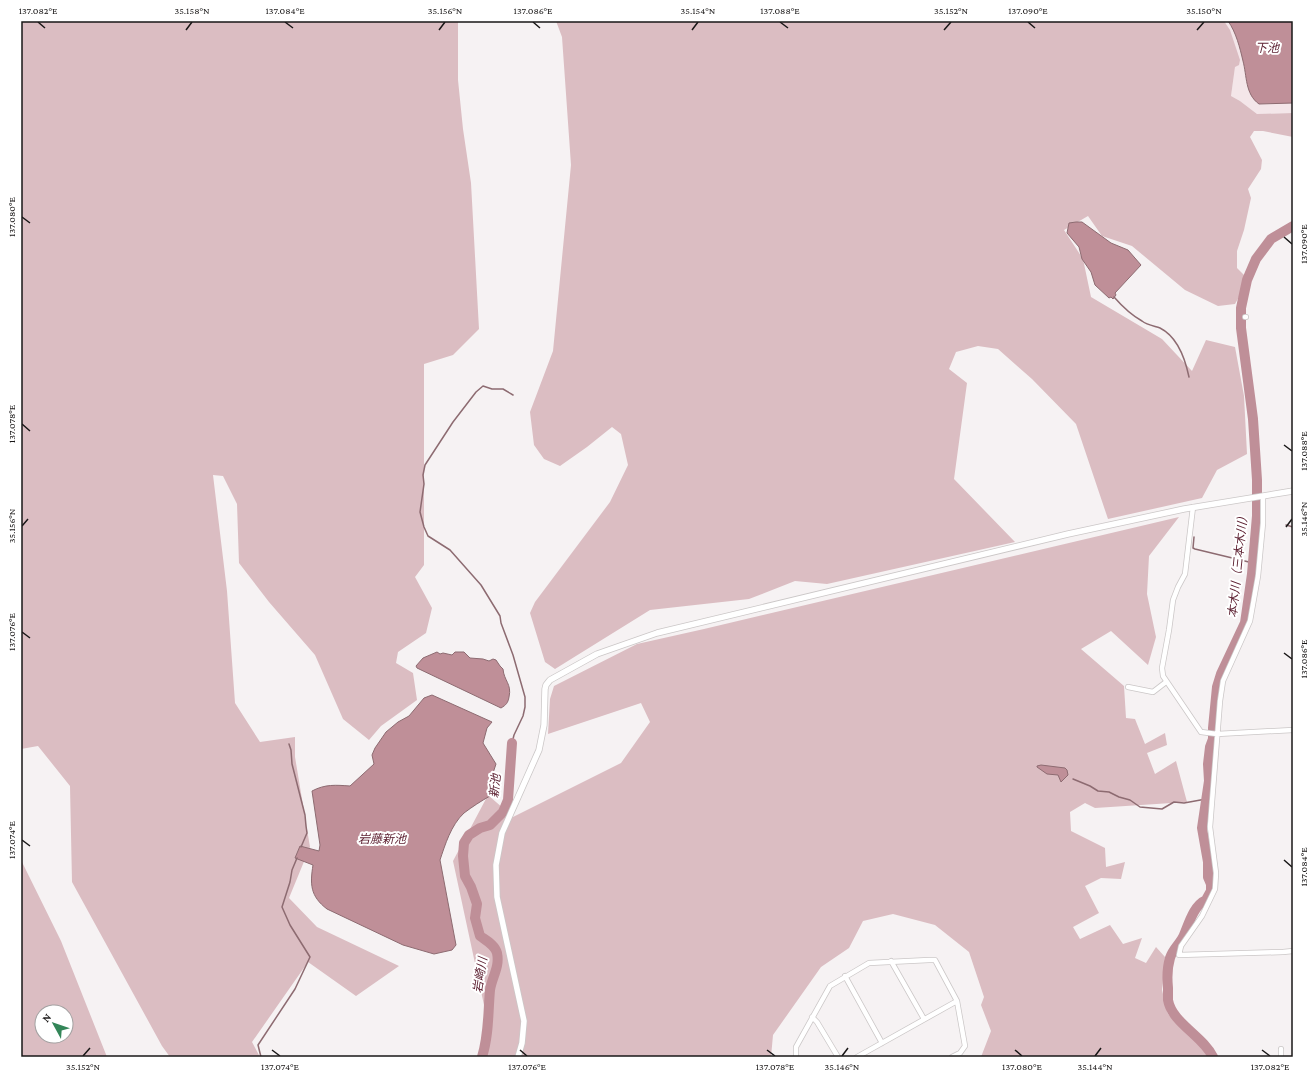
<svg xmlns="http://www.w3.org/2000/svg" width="1314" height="1078" viewBox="0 0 1314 1078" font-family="'Crimson Pro','Noto Sans JP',serif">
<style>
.built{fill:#f4e6e9}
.green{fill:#dbbdc2;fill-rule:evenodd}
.water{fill:#bf8f98;stroke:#8d6b71}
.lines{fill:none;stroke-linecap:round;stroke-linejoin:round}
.stream{stroke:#8d6b71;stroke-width:1.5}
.river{stroke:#bf8f98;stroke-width:10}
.minor-casing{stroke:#cbc7c7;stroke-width:6}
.tertiary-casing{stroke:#cbc7c7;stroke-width:7}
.minor{stroke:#fff;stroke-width:4.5}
.tertiary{stroke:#fff;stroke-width:5.5}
.ticks{fill:none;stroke:#191717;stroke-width:1.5}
.labels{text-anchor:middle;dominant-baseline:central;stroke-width:4;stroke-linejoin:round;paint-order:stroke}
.water-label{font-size:12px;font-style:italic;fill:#5e2233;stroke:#fff}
.neatline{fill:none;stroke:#191717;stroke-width:1.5}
.ticks-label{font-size:10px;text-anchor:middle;fill:#191717}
</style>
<rect width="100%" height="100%" fill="#f6f2f3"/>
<path class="built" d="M1214,21h79v92l-36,1 -17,-13 -9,-5 4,-29z"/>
<path class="green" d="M21,21h437v59l5,49 8,54 8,146 -26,26 -29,9v201l-9,12 17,31 -6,25 -28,19 -2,11 17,10 4,27 -36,26 -12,14 -26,-21 -28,-64 -46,-53 -30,-39 -2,-59 -14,-28 -10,-1 14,116 8,112 25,39 35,-5v20l15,90 -21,51 28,29 82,39 -43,30 -48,-34 -56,80 8,15h-90l-8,-11 -90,-164 -2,-96 -32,-40 -17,3z
M556,21h668l6,9 10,30 -1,5 -4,2 -4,29 9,5 17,13 36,-1v24l-30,-6h-9l-4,6 12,23 -1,9 -13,20 3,9 -7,32 -7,21v17l8,8 -5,19 -5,9 -17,2 -33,-16 -53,-44 -30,-10 -14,-20 -24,14 19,29 8,38 71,42 30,32 14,-31 29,7 9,49 3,58 -30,16 -15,28 -94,21 -32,-95 -44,-45 -34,-30 -20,-3 -22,6 -7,17 18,14 -13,96 61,63 -188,42 -32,-3 -46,18 -99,11 -95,59 -10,-7 -15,-49 5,-11 75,-100 18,-37 -7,-31 -9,-7 -25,20 -27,19 -16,-7 -10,-14 -4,-33 23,-61 18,-186 -9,-128z
M1179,517l-30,39 -2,38 9,43 -8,28 -37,-34 -30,18 43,37 2,32 9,1 10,25 20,-11 2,12 -20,8 8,21 21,-13 11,41 -92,6 -10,-5 -15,9 1,19 34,17 1,19 19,-5 -4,17 -20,-1 -16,8 14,27 -26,14 7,12 30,-14 13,19 19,-6 -7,20 11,5 10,-16 9,10 -3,33 6,24 42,41v2h-229l10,-26 -10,-26 3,-8 -15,-45 -34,-27 -42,-11 -30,7 -14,27 -28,19 -48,68 -2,22h-287l6,-24 -37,-172 35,-66 25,22 108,-54 29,-41 -9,-19 -93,31 2,-35 4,-13 83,-42 67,-15z
M21,860l40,81 46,116h-86zM42,1012h24v24h-24z"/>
<path class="water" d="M1228,21h65v82l-34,1c-14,-10 -12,-28 -16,-43 -3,-13 -7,-29 -15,-40z
M1076,222h6l29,21 17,7 13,15 -26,28 1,2 -3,4 -2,-2 -2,1 -14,-13 -4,-13 -9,-13 -3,-12 -12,-14 2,-10z
M437,652l3,2 3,-1 9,2 3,-3h9l6,6 13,1 6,2 4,-2 3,1 4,6 3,3c1,12 9,15 6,28 -1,6 -3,8 -8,11l-84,-40 -1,-2 7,-8z
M432,695l60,27 -5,6 -4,15 13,21 -3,9 3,8 -5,8 -1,7c-9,5 -18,11 -26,17 -13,12 -19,32 -24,47l16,85 -4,5 -18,4 -31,-9 -76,-36c-17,-13 -17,-25 -14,-44l-18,-7 5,-12 19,5 1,-6 -8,-54c13,-7 24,-6 38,-5l24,-22 -2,-9 3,-7 11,-16 12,-10 11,-6 15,-18z
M1041,765l24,3 2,2 1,5 -7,7 -3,-7 -11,-1 -10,-7v-1z"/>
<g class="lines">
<path class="stream" d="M1114,297c7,8 19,19 28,24 5,4 12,5 18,7 18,9 25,30 29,49
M1286,525l7,2
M1194,537l-1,11 2,1 58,14
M512,743l2,-8 9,-19 2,-9v-10l-12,-42 -12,-32 -1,-7 -19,-31 -31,-35 -22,-14 -4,-9 -4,-15 4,-28 -1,-9 2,-10 28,-43 23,-30 7,-6 9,3h11l10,6
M289,744l2,6 1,14 13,51 1,11 1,7 -6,14
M1073,779l17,7 8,5 11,1 10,5 11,3 10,7 22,2 12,-7 10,1 22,-4
M261,1057l-3,-12 37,-56 15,-32 -20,-32 -8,-18 8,-25 2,-12 5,-12"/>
<path class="river" d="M482,1057c7,-22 6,-45 8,-67 2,-13 10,-23 7,-37 -2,-8 -10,-12 -17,-17l-5,-18 2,-14 -6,-17 -6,-11 -2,-20 1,-13 5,-8 11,-7 10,-3 13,-13 5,-12 4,-57
M1213,1057c-10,-21 -41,-34 -45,-57 0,-3 0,-8 0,-12 -1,-10 -1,-20 2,-30 3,-10 11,-15 14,-23 5,-12 10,-30 22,-35l5,-9v-7l-3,-7v-15l-6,-34 7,-47 -1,-17 2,-17 3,-8v-11l4,-41 4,-13 24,-51 7,-49 5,-58v-36l-4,-61 -12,-91v-20l6,-28 9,-21 15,-20 22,-13"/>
<defs>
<path id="minor" d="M1245,317h1
M1263,496v27l-5,53 -8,45 -27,60 -3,20 -10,126 6,46 -1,16 -13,27 -21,30 -2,9 104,-3 10,-1
M1193,507l-8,67 -7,13 -5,13 -4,30 -7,38 1,8 38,56 16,2 76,-4
M1128,687l25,5 13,-10
M891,961l33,58
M845,976l37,67
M812,1017l5,5 21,35
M1281,1049v8
M796,1057v-10l34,-61 39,-23 60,-3h6l22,41 8,45 -5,7 -8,4
M857,1057l100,-56"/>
<path id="tertiary" d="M518,1057l4,-14 2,-22 -27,-124 -1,-32 6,-32 37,-83 5,-25 1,-36 1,-4 4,-5 47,-26 60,-21 411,-99 116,-25 109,-18"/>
</defs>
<use href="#minor" class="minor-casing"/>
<use href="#tertiary" class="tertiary-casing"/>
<use href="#minor" class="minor"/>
<use href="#tertiary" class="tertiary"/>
</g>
<path class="ticks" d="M38,22l7,6M285,22l8,6M533,22l7,6M780,22l8,6M1028,22l7,6M186,30l6,-8M439,30l6,-8M692,30l6,-8M944,30l7,-8M1197,30l7,-8M22,217l8,6M1284,237l8,7M22,424l8,7M1284,445l8,6M22,526l6,-7M1286,527l6,-8M22,632l8,6M1284,653l8,6M22,840l8,6M1284,860l8,7M272,1050l8,6M520,1050l7,6M767,1050l8,6M1015,1050l7,6M1262,1050l8,6M83,1056l7,-8M842,1056l6,-8M1095,1056l6,-8"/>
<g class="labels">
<g class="water-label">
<text x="1267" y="48">下池</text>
<text transform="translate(1238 564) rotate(-84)">本木川（三本木川）</text>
<text transform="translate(495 786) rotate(-84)">新池</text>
<text x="382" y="839">岩藤新池</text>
<text transform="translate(480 975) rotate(-81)">岩崎川</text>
</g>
</g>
<rect width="1314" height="1078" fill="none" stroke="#ffffff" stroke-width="44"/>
<g transform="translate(54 1024) rotate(310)"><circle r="19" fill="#ffffff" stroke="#a3a2a2"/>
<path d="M0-3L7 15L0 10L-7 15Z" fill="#338658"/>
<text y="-6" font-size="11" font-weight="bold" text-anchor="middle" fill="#191717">N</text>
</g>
<rect x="22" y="22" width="1270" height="1034" class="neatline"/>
<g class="ticks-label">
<text x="38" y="14">137.082°E</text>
<text x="192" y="14">35.158°N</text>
<text x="285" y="14">137.084°E</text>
<text x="445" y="14">35.156°N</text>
<text x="533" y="14">137.086°E</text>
<text x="698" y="14">35.154°N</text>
<text x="780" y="14">137.088°E</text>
<text x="951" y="14">35.152°N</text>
<text x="1028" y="14">137.090°E</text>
<text x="1204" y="14">35.150°N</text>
<text transform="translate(11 217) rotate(-90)" y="4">137.080°E</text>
<text transform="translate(1303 244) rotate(-90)" y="4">137.090°E</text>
<text transform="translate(11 424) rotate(-90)" y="4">137.078°E</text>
<text transform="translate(1303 451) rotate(-90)" y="4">137.088°E</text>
<text transform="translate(1303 519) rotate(-90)" y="4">35.146°N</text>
<text transform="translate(11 526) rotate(-90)" y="4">35.156°N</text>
<text transform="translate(11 632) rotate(-90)" y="4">137.076°E</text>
<text transform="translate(1303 659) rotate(-90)" y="4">137.086°E</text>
<text transform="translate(11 840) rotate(-90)" y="4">137.074°E</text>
<text transform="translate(1303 867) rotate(-90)" y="4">137.084°E</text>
<text x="83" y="1070">35.152°N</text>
<text x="280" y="1070">137.074°E</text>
<text x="527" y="1070">137.076°E</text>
<text x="775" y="1070">137.078°E</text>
<text x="842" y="1070">35.146°N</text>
<text x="1022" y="1070">137.080°E</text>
<text x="1095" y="1070">35.144°N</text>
<text x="1270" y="1070">137.082°E</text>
</g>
</svg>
